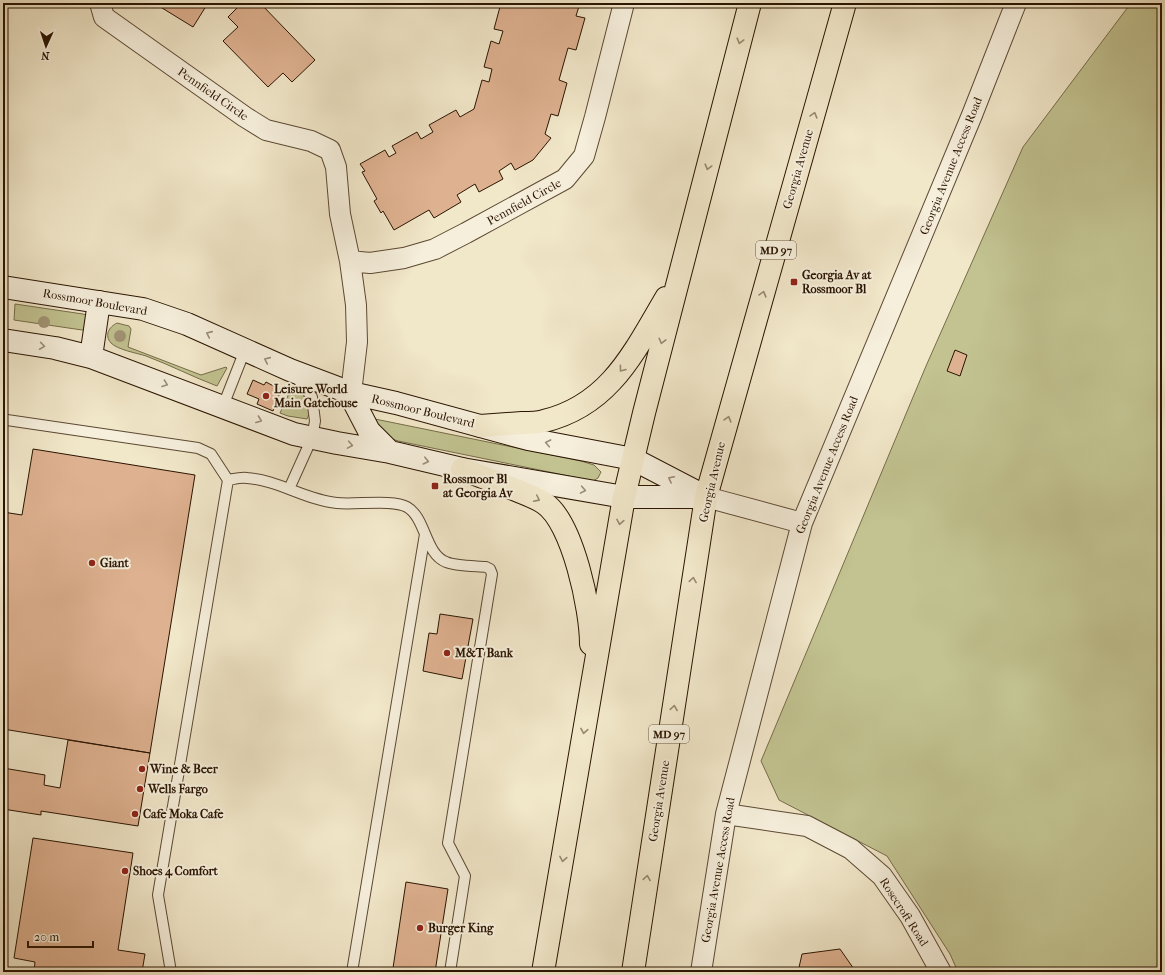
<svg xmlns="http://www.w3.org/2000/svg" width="1165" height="975" viewBox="0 0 1165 975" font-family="'IM FELL French Canon',serif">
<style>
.green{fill:#c2c391;stroke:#766c49}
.building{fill:#deb190;stroke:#2a1401}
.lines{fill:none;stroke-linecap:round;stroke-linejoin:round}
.lane-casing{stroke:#5c4933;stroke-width:12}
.street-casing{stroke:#5c4933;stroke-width:22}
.secondary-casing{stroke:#2a1401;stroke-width:24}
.primary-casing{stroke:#2a1401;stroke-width:24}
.lane{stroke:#f6efdc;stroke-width:10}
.street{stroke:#f6efdc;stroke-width:20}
.secondary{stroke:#f6efdc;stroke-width:22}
.primary{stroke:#f1e7c9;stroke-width:22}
.tree{fill:#a19476}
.oneway{stroke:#97886f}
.oneway2{stroke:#9a8c79}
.poi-dot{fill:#8f2418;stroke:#f6efdc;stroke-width:1.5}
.labels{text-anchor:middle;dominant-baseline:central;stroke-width:4;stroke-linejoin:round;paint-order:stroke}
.shield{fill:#f6efdc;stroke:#675643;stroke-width:1}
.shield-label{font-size:11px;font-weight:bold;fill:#2a1401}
.street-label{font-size:12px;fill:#2a1401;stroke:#f6efdc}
.poi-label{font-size:12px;font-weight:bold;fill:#2a1401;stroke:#f6efdc;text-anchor:start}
</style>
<rect width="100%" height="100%" fill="#f1e7c9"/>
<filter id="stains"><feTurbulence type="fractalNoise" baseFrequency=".005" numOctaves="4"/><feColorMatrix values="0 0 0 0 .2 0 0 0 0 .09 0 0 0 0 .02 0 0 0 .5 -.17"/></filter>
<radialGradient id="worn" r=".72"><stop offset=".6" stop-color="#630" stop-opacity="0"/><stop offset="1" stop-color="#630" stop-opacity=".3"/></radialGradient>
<path class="green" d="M1131,3h31v969h-204l-8,-18 -63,-98 -108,-56 -18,-39 165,-395 97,-219z
M15,304l68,10 3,1 -1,14 -3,1 -68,-10z
M117,323l12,3 2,3 -3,18 73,28 25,-8 1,1 -10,18c-24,-9 -47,-21 -71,-30 -9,-3 -28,-6 -35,-13 -7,-8 -2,-16 6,-20z
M292,387c11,4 22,20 15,32l-19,-3 -8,-3z
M375,419l206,42 13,4 7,7 -3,6 -5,3 -195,-40 -9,-3 -14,-16z"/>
<path class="building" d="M154,3h54l-15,24z
M242,3h18l55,57 -23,22 -9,-9 -15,14 -45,-46 15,-14 -10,-10z
M501,3l9,2v-2h70l-4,13 9,2 -9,32 -8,-2 -9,32 8,3 -9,33 -7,-2 -6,20 6,4 -18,22 -18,10 -4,-7 -12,8 4,8 -24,13 -4,-8 -18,11 4,7 -27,16 -5,-8 -35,20 -11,-19 -2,2 -7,-12 3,-2 -15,-27 3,-1 -5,-7 25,-14 4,7 7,-4 -4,-7 25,-14 4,7 12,-7 -4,-7 27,-15 4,7 14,-8 8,-29 7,2 3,-13 -8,-2 7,-26 8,3 4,-13 -9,-2z
M955,350l12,5 -7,21 -13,-5z
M253,380l11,5 2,-3 15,8 -8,21 -16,-7 2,-5 -12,-5z
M33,449l162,26 -45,278 -147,-24v-217l19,3z
M440,614l33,5 -11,60 -39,-8 6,-38 8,1z
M68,740l82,13 -12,73 -97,-15v4l-38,-6v-41l42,7 -1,10 16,3z
M33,838l100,15 -15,97 27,4 -3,18h-108l1,-10 -21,-4z
M406,882l42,7 -13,83h-15l-27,-4z
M840,949l16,23h-58l4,-18z"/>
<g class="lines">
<defs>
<path id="lane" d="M223,406l22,-56
M3,422l4,-2 191,28 13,6 17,26 -70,415 13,77
M228,480c6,-1 13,-3 19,-2 31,2 59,22 90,25 18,2 56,-4 70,4 19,11 18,47 39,55 9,4 29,4 40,5l4,2 2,5 -44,269 17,33 -15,96
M289,489l23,-51 3,-17 -3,-24 -16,-20
M352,972l73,-438"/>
<path id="street" d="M100,3l4,14 141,100 21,13 45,11 19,9 6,17 4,47 10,47 6,44 1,37 -6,51
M350,261l20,2 34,-5 31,-9 31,-16 99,-54 19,-23 11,-39 29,-114
M706,497l96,26
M726,814l81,12 44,23 31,27 28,40 31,56
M701,972l25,-158 76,-291 170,-408 44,-112"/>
<path id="secondary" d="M3,287l140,22 44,15 103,46 61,23 45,10 132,36 105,20 73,38
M3,340l52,8 36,9 203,77 43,9 53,9 72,17 162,28h79
M91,357l8,-55
M351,393l4,11 14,27 21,21"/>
<path id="primary" d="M480,426c14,-1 28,-2 42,-3 7,0 15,0 22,-2 66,-16 90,-69 122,-123
M462,469c18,7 36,14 54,21 9,4 19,7 28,13 29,19 47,107 47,141
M543,972l81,-475 20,-84 106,-410
M633,972l73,-475 139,-494"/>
</defs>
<use href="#lane" class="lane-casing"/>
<use href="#street" class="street-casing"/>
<use href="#secondary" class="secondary-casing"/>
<use href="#primary" class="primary-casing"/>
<use href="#lane" class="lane"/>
<use href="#street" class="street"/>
<use href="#secondary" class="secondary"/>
<use href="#primary" class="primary"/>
</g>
<g class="tree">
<circle cx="44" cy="322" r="6"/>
<circle cx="120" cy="336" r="6"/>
</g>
<defs><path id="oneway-chevron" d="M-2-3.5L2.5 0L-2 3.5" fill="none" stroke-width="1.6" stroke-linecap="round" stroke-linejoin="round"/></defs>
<g class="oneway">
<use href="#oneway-chevron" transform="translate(740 41) rotate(105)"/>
<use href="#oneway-chevron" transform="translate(814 115) rotate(-74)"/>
<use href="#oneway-chevron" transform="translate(708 167) rotate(105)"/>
<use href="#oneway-chevron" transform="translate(763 294) rotate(-74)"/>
<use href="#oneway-chevron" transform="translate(662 341) rotate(104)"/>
<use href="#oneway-chevron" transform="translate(622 369) rotate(127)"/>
<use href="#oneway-chevron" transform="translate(728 419) rotate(-74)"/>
<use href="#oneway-chevron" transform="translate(537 499) rotate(26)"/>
<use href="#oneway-chevron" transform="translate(620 522) rotate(101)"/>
<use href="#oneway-chevron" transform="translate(693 580) rotate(-81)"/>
<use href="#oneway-chevron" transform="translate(674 708) rotate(-81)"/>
<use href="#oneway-chevron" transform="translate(584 731) rotate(100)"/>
<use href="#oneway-chevron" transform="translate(563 859) rotate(100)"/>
<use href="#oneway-chevron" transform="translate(647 878) rotate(-81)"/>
</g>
<g class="oneway2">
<use href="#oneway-chevron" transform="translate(209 334) rotate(-156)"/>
<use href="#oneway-chevron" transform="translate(42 346) rotate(8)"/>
<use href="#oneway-chevron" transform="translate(267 360) rotate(-156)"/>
<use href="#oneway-chevron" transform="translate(165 384) rotate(20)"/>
<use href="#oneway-chevron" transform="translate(259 420) rotate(21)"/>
<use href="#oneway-chevron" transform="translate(548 443) rotate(-169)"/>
<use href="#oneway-chevron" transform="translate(350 445) rotate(10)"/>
<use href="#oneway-chevron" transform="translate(426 461) rotate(13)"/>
<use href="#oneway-chevron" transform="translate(671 479) rotate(-153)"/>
<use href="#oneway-chevron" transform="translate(583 490) rotate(10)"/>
</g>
<g class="poi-dot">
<rect x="790" y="278" width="8" height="8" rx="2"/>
<circle cx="266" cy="396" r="4"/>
<rect x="431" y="482" width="8" height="8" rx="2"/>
<circle cx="92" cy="563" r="4"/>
<circle cx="447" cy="653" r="4"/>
<circle cx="142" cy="769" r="4"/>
<circle cx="140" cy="789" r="4"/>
<circle cx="135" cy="814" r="4"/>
<circle cx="125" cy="871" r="4"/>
<circle cx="420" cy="928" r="4"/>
</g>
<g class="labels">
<g class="shield">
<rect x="756" y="241" width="40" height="18" rx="3"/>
<rect x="649" y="725" width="40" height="18" rx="3"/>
</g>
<g class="shield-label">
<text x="776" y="250">MD 97</text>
<text x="669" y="734">MD 97</text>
</g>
<g class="street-label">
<text transform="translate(213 94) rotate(35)">Pennfield Circle</text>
<text transform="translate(951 166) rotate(-68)">Georgia Avenue Access Road</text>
<text transform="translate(798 169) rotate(-74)">Georgia Avenue</text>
<text transform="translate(524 202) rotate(-29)">Pennfield Circle</text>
<text transform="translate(95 302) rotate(10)">Rossmoor Boulevard</text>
<text transform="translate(423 411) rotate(14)">Rossmoor Boulevard</text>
<text transform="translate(827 465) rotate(-68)">Georgia Avenue Access Road</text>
<text transform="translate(712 482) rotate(-77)">Georgia Avenue</text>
<text transform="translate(659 801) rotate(-81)">Georgia Avenue</text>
<text transform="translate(718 870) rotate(-80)">Georgia Avenue Access Road</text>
<text transform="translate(904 912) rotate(57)">Rosecroft Road</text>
</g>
<g class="poi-label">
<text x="802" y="275">Georgia Av at<tspan x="802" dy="14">Rossmoor Bl</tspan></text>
<text x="274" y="389">Leisure World<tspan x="274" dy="14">Main Gatehouse</tspan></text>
<text x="443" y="479">Rossmoor Bl<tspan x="443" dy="14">at Georgia Av</tspan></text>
<text x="100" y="563">Giant</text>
<text x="455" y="653">M&amp;T Bank</text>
<text x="150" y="769">Wine &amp; Beer</text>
<text x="148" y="789">Wells Fargo</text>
<text x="143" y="814">Cafe Moka Cafe</text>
<text x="133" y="871">Shoes 4 Comfort</text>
<text x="428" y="928">Burger King</text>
</g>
</g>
<rect width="1165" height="975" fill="none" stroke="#f1e7c9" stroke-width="16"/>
<rect x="4" y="4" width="1157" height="967" fill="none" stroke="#2a1401" stroke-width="2"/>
<rect x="8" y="8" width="1149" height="959" fill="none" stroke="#2a1401"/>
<g transform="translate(46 46) rotate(183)" stroke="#f6efdc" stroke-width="3" paint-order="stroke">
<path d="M0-3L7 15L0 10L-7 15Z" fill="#2a1401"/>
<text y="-6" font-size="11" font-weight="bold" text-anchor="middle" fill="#2a1401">N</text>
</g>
<path d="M28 941v6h65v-6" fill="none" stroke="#2a1401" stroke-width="2"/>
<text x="34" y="941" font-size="12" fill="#2a1401" stroke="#f6efdc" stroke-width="3" paint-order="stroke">20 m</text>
<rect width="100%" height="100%" filter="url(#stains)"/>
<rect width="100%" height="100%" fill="url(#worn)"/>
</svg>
